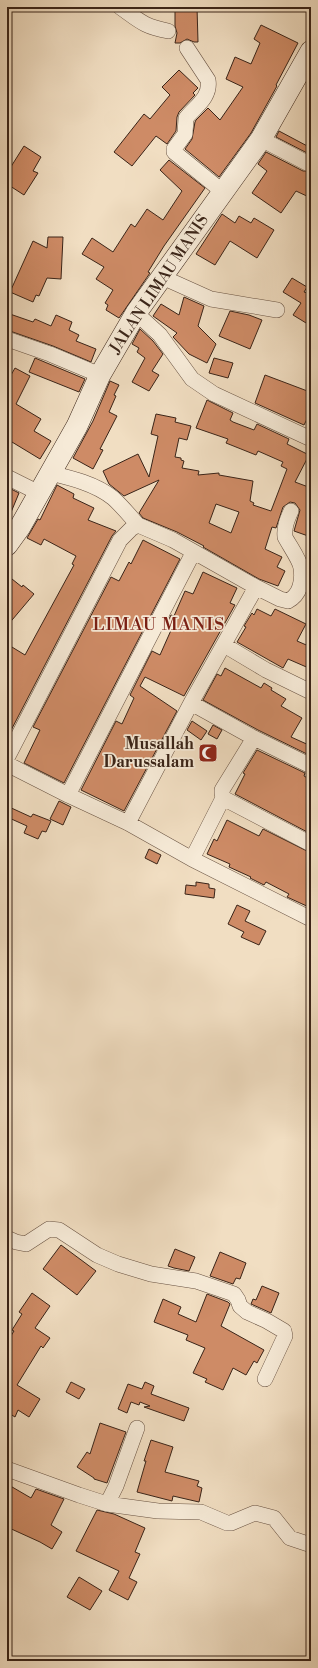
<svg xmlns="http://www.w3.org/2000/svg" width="318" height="1668" viewBox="0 0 318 1668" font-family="'Libre Bodoni',serif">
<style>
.building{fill:#ce8b66;stroke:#3a2418;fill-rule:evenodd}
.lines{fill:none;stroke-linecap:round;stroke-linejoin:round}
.street-casing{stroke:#685242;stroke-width:16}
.secondary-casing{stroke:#3a2418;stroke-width:22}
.street{stroke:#f6ead7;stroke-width:15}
.secondary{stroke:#f6ead7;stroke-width:21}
.labels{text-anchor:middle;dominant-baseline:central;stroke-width:3.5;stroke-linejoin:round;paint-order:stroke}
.street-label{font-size:16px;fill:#3a2418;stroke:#f6ead7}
.poi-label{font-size:16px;font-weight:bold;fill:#3a2418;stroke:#f6ead7;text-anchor:end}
.quarter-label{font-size:18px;letter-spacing:1px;fill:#7a1f14;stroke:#f6ead7}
</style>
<rect width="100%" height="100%" fill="#f1dec2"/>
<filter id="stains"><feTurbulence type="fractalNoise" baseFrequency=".005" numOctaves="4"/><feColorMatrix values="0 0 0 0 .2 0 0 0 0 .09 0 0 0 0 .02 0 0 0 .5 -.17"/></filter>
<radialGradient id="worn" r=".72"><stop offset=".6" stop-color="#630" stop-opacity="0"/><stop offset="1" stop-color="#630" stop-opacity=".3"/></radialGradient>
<path class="building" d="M175,7h22l1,35h-4l-7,-3 -7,4h-5l2,-10 -2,-7z
M261,25l37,18 -22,42 1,1 -26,47 -32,44 -34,-28 7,-10 3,-17 1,-2 12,-12 12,12 23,-33 -17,-8 9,-22 16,7 9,-21 -6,-4z
M179,70l19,18 -5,5 2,2 -16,17 -2,5 -1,14 -9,13 -11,-8 -24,30 -18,-14 30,-38 6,5 20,-24 -8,-8z
M279,131l32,17v7l-35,-18z
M24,146l17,11 -8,14 5,2 -14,22 -17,-11v-11z
M266,152l37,19h8v27l-15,-7 -15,22 -29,-20 15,-22 -9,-7z
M169,160l36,28 -41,58 -16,26 2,1 -31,45 -13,-8 2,-5 -3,-2 8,-13 -17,-11 8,-12 -22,-13 10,-16 21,14 18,-28 4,3 12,-18 16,11 19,-29 -22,-21z
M222,214l13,9 4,-7 12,7 3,-5 20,12 -17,28 -27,-17 -15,24 -19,-11z
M48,237h15l-2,42 -14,-1 -8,18 -3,-1 -3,7 -23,-10 23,-51 14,7z
M292,278l15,9 -3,5 3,1 4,-6v39l-18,-11 8,-12 -18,-11z
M184,297l20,9 -6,20 18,18 -9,19 -18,-9 -16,-17 4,-4 -24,-17 8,-12 18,11z
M230,311l19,4 13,5 -12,29 -31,-13z
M7,313l26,9 2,-3 16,7 5,-11 16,7 -3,8 10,5 -3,6 20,8 -5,13 -38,-16 -46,-16z
M140,329l13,12 10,13 -11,17 7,4 -10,16 -17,-9 13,-24 -8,-6 2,-4 -7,-4z
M35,358l50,21 -6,13 -50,-20z
M214,358l19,5 -5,15 -19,-5z
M15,368l15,8 -14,28 25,15 -7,12 17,10 -11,18 -33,-20v-57z
M265,375l45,17 -3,7 4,1v11l-7,14 -49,-22z
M110,381l9,4 -5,10 2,1 -7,16 8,4 -17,33 3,1 -10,19 -20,-11 20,-37z
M207,400l26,13 -3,7 3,2 21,8 3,-6 32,15 -2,5 22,11 -14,27 16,6v22l-4,9 4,1v17l-17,-6 6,-21 -5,-7 -5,-1 -7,5 -7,21 -4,-1 -7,22 17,8 -5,10 8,4 -7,15 -19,-7 -56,-32 1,-1 -27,-14 -34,-14 -4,-5 20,-33 -35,16 -15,-12 -6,-13 35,-17 11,23 9,-41 -7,-2 5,-20 20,4 -1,4 16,4 -4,14 -8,-2 -4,19 6,1v2l3,1 -2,7 17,3 -1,4 21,-2v2l34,6 -3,20 4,2 -1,2 18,6 16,-42 -6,-3 2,-4 -25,-11 -2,4 -30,-12 2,-4 -32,-11zM216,504l23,8 -8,21 -22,-10z
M57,485l17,9 -1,4 21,10 -6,12 28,11 -4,5 -105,202v-94l18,11 49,-90 -2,-1 4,-8 -32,-17 -3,6 -14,-7 11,-19 2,1z
M7,487l12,6 -12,29z
M143,540l37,19 -116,224 -40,-20 16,-33 -7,-3 78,-150 8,4 10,-19 2,2z
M203,572l34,16 -7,15 5,2 -51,91 -39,-19 -5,9 37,25 -53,100 -43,-21 35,-69 6,3 12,-26 -4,-3 22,-44 8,4 12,-27 -6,-3 5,-10 3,1 11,-25 8,3z
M7,575l15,12 1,-2 11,9 -27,32z
M257,609l14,7 4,-7 31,15 -9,17 14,6v22l-23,-10 -5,9 -46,-26 9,-15 -2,-1 8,-13 2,2z
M225,668l36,20 3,-5 8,5 -1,2 15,9 -5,7 21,12 -11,19 20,9v10l-53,-26 -55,-30 14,-26 4,2z
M192,721l15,10 -6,9 -14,-10z
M213,725l9,5 -5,9 -9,-5z
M257,750l48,23 -1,3 7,4v54l-76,-40 10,-20 -2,-1z
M59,801l12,6 -8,18 -13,-6z
M7,806l24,11 2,-3 18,7 -5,11 -4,-1 -4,8 -14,-6 3,-7 -20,-9z
M227,820l32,16 4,-7 48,24v55l-24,-11 2,-3 -23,-12 -2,3 -14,-7 1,-1 -22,-10 1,-3 -23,-10 7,-15 3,2z
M149,849l12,6 -4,9 -12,-6z
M196,882l13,2v4l6,1 -1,9 -29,-4 1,-9 10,1z
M237,905l13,6 -5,10 21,10 -7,14 -18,-8 3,-5 -16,-8z
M61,1245l35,26 -19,24 -34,-26z
M175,1249l20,8 -6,14 -15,-3 -6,-2z
M220,1252l26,11 -6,16 -4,-1 -3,6 -23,-8z
M262,1286l17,7 -8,20 -20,-9 2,-5 3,1z
M32,1293l18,13 -15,22 15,10 -7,10 -2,-2 -24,39 23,14 -11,18 -11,-7 -3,7 -8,-5v-70l7,-11 -2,-1 10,-16 -3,-2z
M207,1294l21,8 2,2 -9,22 43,24 -7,13 -3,-2 -8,14 -13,-7 -10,22 -18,-8 2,-3 -14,-6 12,-25 -19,-8 2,-5 -34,-13 9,-23 18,8 -3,7 18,8z
M71,1382l14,7 -6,10 -13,-7z
M145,1382l9,4 -3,8 38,14 -5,13 -40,-14 6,-1 -10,-4 -1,3 -8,-3 -4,11 -9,-4 10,-25 14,5z
M100,1423l26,9 -19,51 -13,-4v-1l-17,-11 10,-15 3,2z
M151,1440l22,7 -8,25 34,9 -2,5 5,2 -3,14 -26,-6 -1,5 -35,-9 9,-31h-2z
M7,1484l24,14 5,-9 28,10 -13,26 11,7 -10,17 -12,-7 -33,-15z
M97,1510l17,4 31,14 -10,24 5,2 -11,24 8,4 -9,18 -19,-10 10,-19 -43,-20z
M79,1577l23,14 -12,19 -23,-13z"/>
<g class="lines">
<defs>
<path id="street" d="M120,7c20,14 23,19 48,24
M187,48l21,32c3,17 -12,26 -22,38l-1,16 -11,15v3l48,39
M261,139l46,24
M162,277l49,22 66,11
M136,313l24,22 32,44 22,15 97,45
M7,339l43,15 50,21
M50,473c21,5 46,11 63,25 9,8 17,18 25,27
M7,477l32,16
M224,645l42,25 45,22
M191,703l65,-116 24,12 8,2c12,-6 15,-20 13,-33 -1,-8 -12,-23 -16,-31 -1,-10 2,-17 6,-26
M254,738l-32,52v3l1,5 88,46
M7,758l113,-218 12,-12 6,-3 35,15 83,47
M7,764l61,31 60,28 64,36 119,60
M68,795l125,-242
M128,823l63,-120 63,35 57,28
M192,859l31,-61
M7,1238l9,4 10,2 23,-15 10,1 38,25 21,9 33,10 45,7 38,13 4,6 2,6 7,6 20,9 17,10 1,5 -20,43
M7,1469l72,26 28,9 51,7 43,1 26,11h4l24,-10 19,5 16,20 21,7
M107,1504l9,-18 21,-58"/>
<path id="secondary" d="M7,545l13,-18 57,-101 23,-51 36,-62 125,-174 50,-88"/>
</defs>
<use href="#street" class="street-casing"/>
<use href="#secondary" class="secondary-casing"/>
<use href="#street" class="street"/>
<use href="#secondary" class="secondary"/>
</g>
<defs>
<symbol id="mosque-square" viewBox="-11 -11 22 22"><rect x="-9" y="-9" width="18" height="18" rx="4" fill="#8f2418" stroke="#f6ead7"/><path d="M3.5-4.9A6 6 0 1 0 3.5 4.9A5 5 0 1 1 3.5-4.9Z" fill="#fff"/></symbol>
</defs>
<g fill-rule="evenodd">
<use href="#mosque-square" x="197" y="742" width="22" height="22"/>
</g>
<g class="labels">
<g class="street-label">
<text transform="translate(159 284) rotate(-56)">JALAN LIMAU MANIS</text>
</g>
<g class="poi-label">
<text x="194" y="744">Musallah<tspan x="194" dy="18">Darussalam</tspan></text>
</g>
<g class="quarter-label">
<text x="159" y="624">LIMAU MANIS</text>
</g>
</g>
<rect width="318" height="1668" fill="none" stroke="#f1dec2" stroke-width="24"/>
<rect x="8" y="8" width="302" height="1652" fill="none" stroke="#3a2418" stroke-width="2"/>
<rect x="12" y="12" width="294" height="1644" fill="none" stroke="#3a2418"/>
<rect width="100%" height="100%" filter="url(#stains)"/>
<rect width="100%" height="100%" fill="url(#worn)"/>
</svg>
